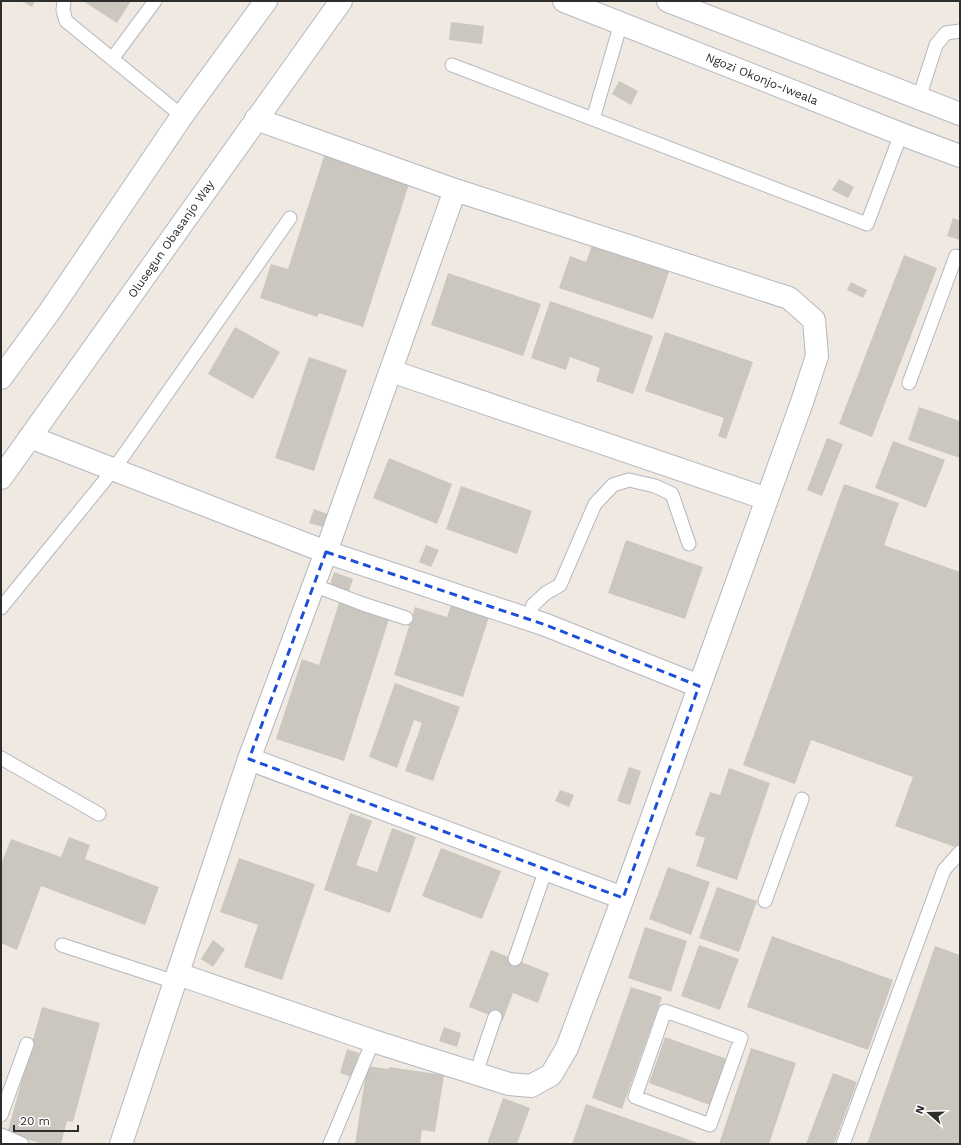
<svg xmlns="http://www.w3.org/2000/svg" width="961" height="1145" viewBox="0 0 961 1145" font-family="'Work Sans',sans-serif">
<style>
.building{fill:#cbc7bf}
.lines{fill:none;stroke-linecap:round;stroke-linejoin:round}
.lane-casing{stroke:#b4b7c1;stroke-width:15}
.street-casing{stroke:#b4b7c1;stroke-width:24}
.secondary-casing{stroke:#b4b7c1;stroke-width:24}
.lane{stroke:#fff;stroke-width:13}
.street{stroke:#fff;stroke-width:22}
.secondary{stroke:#fff;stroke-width:22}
.marked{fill:none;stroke:#1d4ed8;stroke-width:3;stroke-dasharray:8 5;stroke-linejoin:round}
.labels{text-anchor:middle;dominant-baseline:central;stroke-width:3;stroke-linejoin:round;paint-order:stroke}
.street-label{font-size:12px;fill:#2e2e2e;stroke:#fff}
</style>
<rect width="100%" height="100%" fill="#efe9e1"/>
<path class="building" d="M22,1h13l-3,6z
M83,1h48l-14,22z
M451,22l33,4 -2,18 -33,-4z
M619,81l19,10 -7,14 -19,-11z
M326,150l85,28 -48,149 -44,-14 -2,4 -57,-19 11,-34 17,5z
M839,179l15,8 -6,11 -16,-8z
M953,218l7,3v19l-13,-4z
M592,245l77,27 -16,47 -94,-31 11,-32 16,6z
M904,255l33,13 -65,169 -33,-13z
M448,273l93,31 -18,52 -92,-31z
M851,282l16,8 -4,8 -16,-8z
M550,301l103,35 -20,58 -37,-13 4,-13 -30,-11 -4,13 -35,-12z
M235,327l45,25 -27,47 -45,-25z
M665,332l88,30 -27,77 -8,-3 6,-18 -79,-27z
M309,357l38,13 -33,101 -39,-13z
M919,407l41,14v37l-52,-18z
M827,438l16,6 -21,52 -15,-6z
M893,441l52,19 -19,48 -51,-20z
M389,458l63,26 -15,40 -64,-26z
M844,484l55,19 -15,42 76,27v270l-2,6 -63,-22 18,-49 -102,-37 -16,44 -52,-19z
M461,486l71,25 -15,43 -71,-25z
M314,509l13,5 -4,13 -14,-4z
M626,540l77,27 -18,52 -77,-26z
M426,545l13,5 -8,17 -12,-5z
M334,572l19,7 -5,15 -19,-7z
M454,596l38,12 -29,89 -69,-22 21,-68 32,10z
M340,600l50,16 -46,145 -68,-22 26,-80 17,6z
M395,683l65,24 -27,74 -28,-10 17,-48 -8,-3 -17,48 -28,-11z
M629,767l12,4 -11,34 -13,-4z
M729,768l41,15 -33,97 -41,-14 9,-28 -10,-3 15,-43 10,3z
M560,790l14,5 -5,12 -14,-6z
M350,813l22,8 -16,44 21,7 15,-44 24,9 -26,76 -66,-23z
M69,837l21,8 -5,14 74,28 -14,38 -104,-39 -24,64 -16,-7v-79l10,-25 50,18z
M441,848l60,23 -19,48 -60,-23z
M239,858l76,26 -33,96 -38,-13 14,-42 -38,-13z
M668,867l42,15 -19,53 -42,-16z
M717,887l40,14 -18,51 -40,-14z
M645,927l42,14 -16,51 -43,-14z
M772,936l121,44 -25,70 -121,-43z
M213,940l12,9 -12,18 -12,-8z
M699,945l40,14 -19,51 -39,-14z
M935,946l25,9v189h-93z
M491,950l58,23 -11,30 -25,-10 -10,27 -34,-13z
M631,987l31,10 -40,112 -30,-11z
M42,1007l58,16 -27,99 -6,-1 -6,23h-17l-37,-10z
M444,1027l17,6 -4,14 -18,-6z
M665,1037l62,22 -17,46 -61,-22z
M751,1048l45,15 -27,81h-50z
M347,1049l12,4 -7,24 -12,-4z
M367,1066l22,3v-2l55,8 -9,57 -13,-2 -2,14h-65z
M833,1073l24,9 -23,62h-28z
M503,1098l27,10 -13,36h-30z
M586,1104l115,40h-129z"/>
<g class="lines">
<defs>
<path id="lane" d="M64,1l-1,9 3,11 116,95
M112,59l43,-58
M452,65l415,159 34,-90
M919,98l17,-53 10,-12 14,-2
M593,119l28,-96
M909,383l47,-127
M313,585l50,19 43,14
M1,608l113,-139 176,-251
M528,620l5,-15 13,-12 14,-8 35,-81 18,-19 16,-5 26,6 17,8 17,50
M1,758l98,56
M765,901l37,-102
M62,945l113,37
M515,959l31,-90
M665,1011l76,27 -31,87 -75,-28z
M476,1073l19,-56
M1,1115l26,-71
M1,1135l21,9
M330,1144l43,-103
M843,1144l101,-274 16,-18"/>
<path id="street" d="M391,371l376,128
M30,437l296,115 220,73 153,61
M249,759l374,139
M178,974l195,67 136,43 22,2 20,-11 16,-27 56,-150 179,-496 15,-46 -3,-36 -25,-22 -334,-108 -199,-71
M121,1144l128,-385 77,-207 129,-362"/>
<path id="secondary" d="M564,1l337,133 59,22
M668,1l292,113
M1,378l49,-67 132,-195 84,-115
M1,478l340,-477"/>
</defs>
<use href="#lane" class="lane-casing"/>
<use href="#street" class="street-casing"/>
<use href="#secondary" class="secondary-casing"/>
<use href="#lane" class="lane"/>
<use href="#street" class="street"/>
<use href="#secondary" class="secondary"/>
</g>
<path class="marked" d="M326,552l220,73 153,61 -76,212 -374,-139z"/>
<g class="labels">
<g class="street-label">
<text transform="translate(762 79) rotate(22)">Ngozi Okonjo-Iweala</text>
<text transform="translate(171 239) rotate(-55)">Olusegun Obasanjo Way</text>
</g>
</g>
<rect width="961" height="1145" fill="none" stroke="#2e2e2e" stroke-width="4"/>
<g transform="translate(929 1113) rotate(290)" stroke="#ffffff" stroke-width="3" paint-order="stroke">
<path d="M0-3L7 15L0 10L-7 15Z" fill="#2e2e2e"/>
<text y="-6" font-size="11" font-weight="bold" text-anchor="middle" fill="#2e2e2e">N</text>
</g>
<path d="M14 1125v6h64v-6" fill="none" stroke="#2e2e2e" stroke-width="2"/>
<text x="20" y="1125" font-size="12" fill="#2e2e2e" stroke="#ffffff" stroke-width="3" paint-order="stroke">20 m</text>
</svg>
